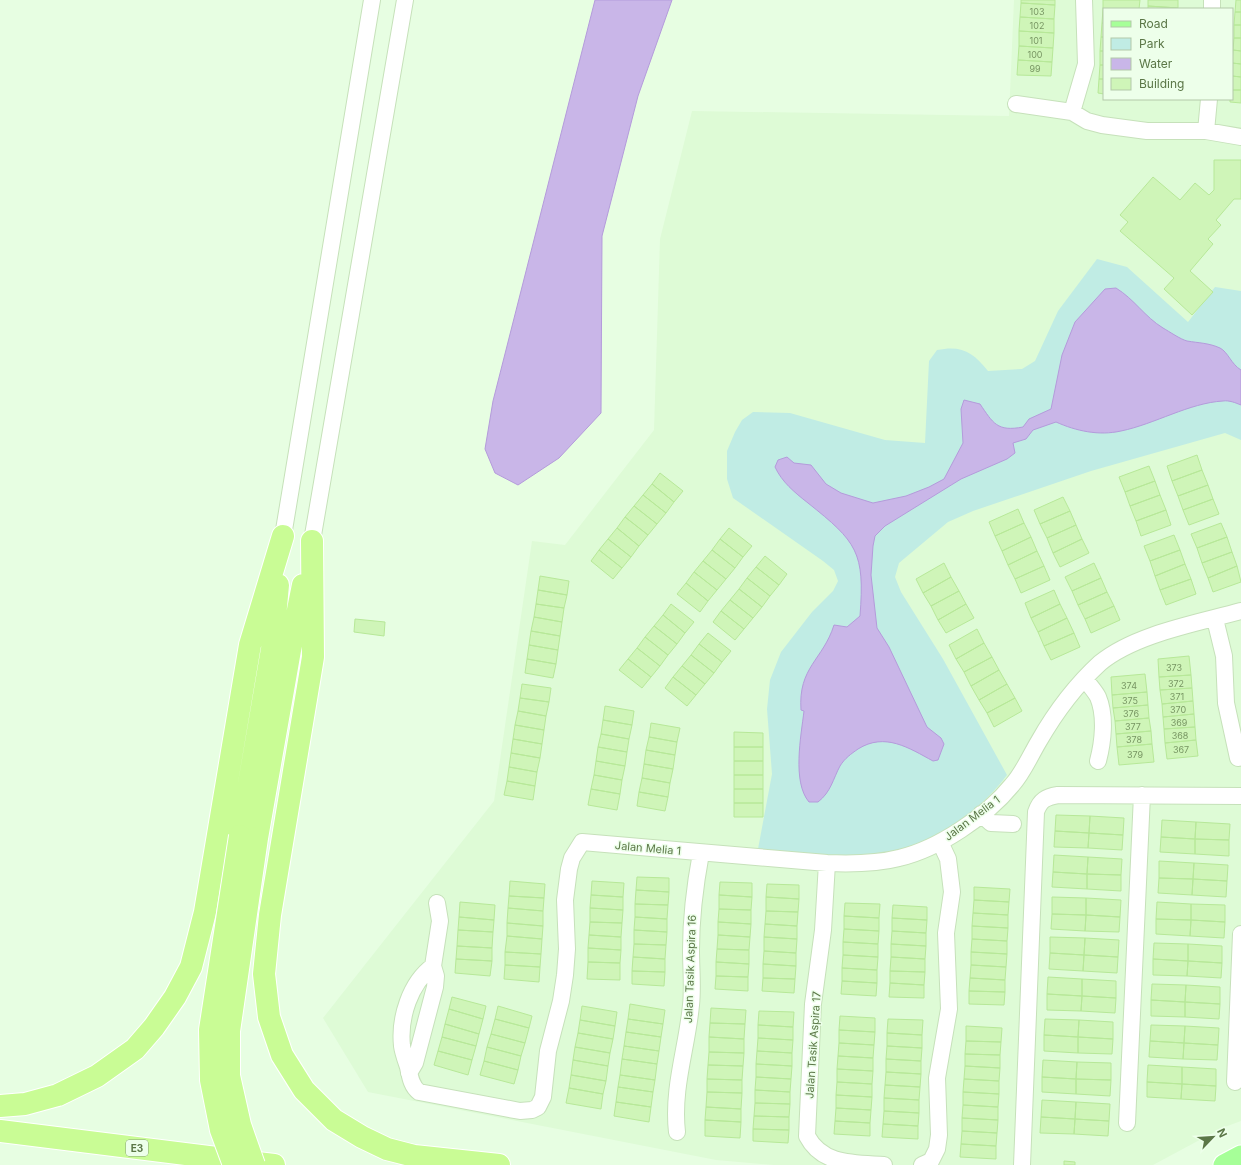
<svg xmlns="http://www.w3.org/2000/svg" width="1241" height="1165" viewBox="0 0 1241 1165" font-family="Inter,sans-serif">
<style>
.residential{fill:#defbd6;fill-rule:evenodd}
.green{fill:#c0ece4}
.water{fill:#c9b6e8;stroke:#b49bdb}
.building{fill:#cff5b8;stroke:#b7e898}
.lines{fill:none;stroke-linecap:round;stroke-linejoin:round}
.minor-casing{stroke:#c6e1ba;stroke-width:18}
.major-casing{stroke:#fff;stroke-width:23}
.highway-casing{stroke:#fff;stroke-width:24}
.minor{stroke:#fff;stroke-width:16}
.major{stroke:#a6ff98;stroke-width:21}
.highway{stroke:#c9fc95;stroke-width:22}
.highway-bridge-casing{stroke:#fff;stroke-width:24;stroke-linecap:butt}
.highway-bridge{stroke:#c9fc95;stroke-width:22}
.labels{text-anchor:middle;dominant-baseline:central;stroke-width:3;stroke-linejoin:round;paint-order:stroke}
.number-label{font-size:9px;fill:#789663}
.shield{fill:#edffea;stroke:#87a078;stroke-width:1}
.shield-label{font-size:10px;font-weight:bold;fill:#5b7747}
.street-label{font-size:11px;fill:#5b7747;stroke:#edffea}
</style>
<rect width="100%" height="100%" fill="#e7fee2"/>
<path class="residential" d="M1014,0h227v1121l-19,7 -69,37h-379l-58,-5 -348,-68 -45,-74 171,-217 38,-260 33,4 89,-115 6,-191 32,-128 317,5zM1104,9h128v90h-128z"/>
<path class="green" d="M1097,259l30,8 61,55 27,-35 26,4v149l-16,-7 -134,38 -118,40 -25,11 -49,41 -4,14 6,15 42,67 64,116c-33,45 -91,80 -148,82 -33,1 -68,-5 -101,-8l14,-75 -5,-65 3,-29 11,-28 31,-40 21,-21 5,-10 -4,-11 -11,-9 -90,-63 -6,-19v-28l8,-19 7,-12 11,-8 37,1 95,27 40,3 4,-82 8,-11c25,-5 36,2 51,21l34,-2 13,-8 23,-50z"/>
<path class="water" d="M595,0h77l-34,96 -36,140 -1,177 -42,45 -41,27 -23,-12 -10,-24 8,-48z
M1116,288c18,11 29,29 47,40 7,4 17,11 24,13 12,2 22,2 33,7 8,4 11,16 21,22v35c-5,-2 -12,-5 -18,-4 -34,2 -68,23 -102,30 -22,5 -45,0 -65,-9l-23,8 -7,9 -13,4 2,10 -8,6 -46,20 -76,47 -10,10 -2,10 -2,29 6,53 12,19 38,80 14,11 3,6 -6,16 -5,1c-24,-13 -48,-29 -75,-12 -7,5 -13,9 -18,17 -7,13 -9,26 -22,36h-9c-17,-20 -8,-66 -5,-91l-3,-1c-3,-43 22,-50 33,-85l13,2 13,-11c5,-64 -3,-74 -52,-113 -14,-11 -26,-21 -33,-36l3,-7 9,-3 7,6 17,2 15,19 15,9 32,10 33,-7 23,-9 15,-8 19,-36 -2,-34 3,-9 16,4c13,19 17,28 43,23l6,-8 22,-10 11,-54 13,-33 30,-33z"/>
<path class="building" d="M1021,0h34v5l-34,-2z
M1103,0h37l-1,9h-36z
M1148,0h30v8l-30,-2z
M1236,0h5v12h-6z
M1021,3l34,2 -1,14 -34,-2z
M1148,6l30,2v1h-30z
M1103,9h5h-4v14h-2z
M1235,12h6v13h-7z
M1020,17l34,2v14l-35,-2z
M1102,23h2v14h-3z
M1234,25h7v13h-7z
M1019,31l35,2 -1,15 -34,-2z
M1101,37h3v14h-4z
M1234,38h7v13l-8,-1z
M1019,46l34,2 -1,14 -34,-2z
M1233,50l8,1v13l-9,-1z
M1100,51h4v14h-4z
M1018,60l34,2 -1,14 -34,-1z
M1232,63l9,1v13l-9,-1z
M1100,65h4v14h-5z
M1232,76l9,1v13h-9z
M1099,79h5v15l-6,-1z
M1232,90h9v13l-11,-1v-3h2z
M1214,160h27v39h-7l-18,21 5,5 -13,14 5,5 -23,27 23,21 -21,23 -28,-26 10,-11 -54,-47 8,-9 -8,-7 33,-38 27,23 15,-17 14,12 5,-5z
M1197,455l5,15 -30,11 -5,-15z
M1149,466l6,15 -30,11 -6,-15z
M1202,470l6,15 -30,11 -6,-15z
M660,473l23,18 -9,11 -22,-18z
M1155,481l5,14 -30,11 -5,-14z
M652,484l22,18 -8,11 -23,-18z
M1208,485l5,14 -30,11 -5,-14z
M643,495l23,18 -9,11 -23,-18z
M1160,495l6,15 -30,11 -6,-15z
M1063,497l7,14 -30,13 -6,-14z
M1213,499l6,15 -30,11 -6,-15z
M634,506l23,18 -9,11 -23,-18z
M1018,509l6,14 -29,13 -6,-14z
M1166,510l5,15 -30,11 -5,-15z
M1070,511l6,14 -29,13 -7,-14z
M625,517l23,18 -9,11 -22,-18z
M1024,523l7,14 -29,14 -7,-15z
M1221,523l6,14 -30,11 -6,-14z
M1076,525l6,14 -29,14 -6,-15z
M617,528l22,18 -8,11 -23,-18z
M729,528l23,18 -9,11 -23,-18z
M1174,535l6,15 -30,11 -6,-15z
M1031,537l6,14 -29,14 -6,-14z
M1227,537l5,15 -30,11 -5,-15z
M608,539l23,18 -9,11 -23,-18z
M720,539l23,18 -8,11 -23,-18z
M1082,539l7,14 -29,14 -7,-14z
M599,550l23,18 -9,11 -22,-18z
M712,550l23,18 -9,11 -23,-18z
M1180,550l5,14 -30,12 -5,-15z
M1037,551l7,15 -29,13 -7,-14z
M1232,552l5,14 -29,12 -6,-15z
M765,556l22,18 -8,11 -23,-18z
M703,561l23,18 -9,11 -23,-18z
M944,563l7,14 -28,16 -7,-14z
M1094,563l7,15 -29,13 -7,-14z
M1185,564l6,15 -31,11 -5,-14z
M1044,566l6,14 -29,13 -6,-14z
M1237,566l4,16 -28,10 -5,-14z
M756,567l23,18 -9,11 -23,-18z
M694,572l23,18 -9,11 -22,-18z
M540,576l29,5 -2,14 -29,-5z
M951,577l8,14 -28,15 -8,-13z
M747,578l23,18 -8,11 -23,-18z
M1101,578l6,14 -29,13 -6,-14z
M1191,579l5,15 -30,11 -6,-15z
M686,583l22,18 -8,11 -23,-18z
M739,589l23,18 -9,11 -23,-18z
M538,590l29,5 -3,13 -28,-4z
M1054,590l6,14 -29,14 -6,-15z
M959,591l7,13 -28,16 -7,-14z
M1107,592l7,14 -29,13 -7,-14z
M730,600l23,18 -9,11 -23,-18z
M536,604l28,4 -2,14 -28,-5z
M671,604l23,18 -9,11 -22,-18z
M966,604l8,14 -28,15 -8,-13z
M1060,604l7,14 -29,14 -7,-14z
M1114,606l6,14 -29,13 -6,-14z
M721,611l23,18 -9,11 -22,-18z
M663,615l22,18 -8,11 -23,-18z
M534,617l28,5 -2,14 -29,-5z
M1067,618l7,15 -30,13 -6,-14z
M355,619l30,3 -1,14 -30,-4z
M654,626l23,18 -9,11 -23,-18z
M977,629l7,14 -28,16 -7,-14z
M531,631l29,5 -2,14 -29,-5z
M708,633l23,18 -9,11 -23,-18z
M1074,633l6,14 -29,13 -7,-14z
M645,637l23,18 -8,11 -23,-18z
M984,643l8,14 -28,15 -8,-13z
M699,644l23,18 -8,11 -23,-18z
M529,645l29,5 -2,14 -29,-5z
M637,648l23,18 -9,11 -23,-18z
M691,655l23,18 -9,11 -23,-18z
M1189,656l2,19 -32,2 -1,-18z
M992,657l7,13 -28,16 -7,-14z
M527,659l29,5 -3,14 -28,-5z
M628,659l23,18 -9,11 -23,-18z
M682,666l23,18 -9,11 -23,-18z
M999,670l8,14 -28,16 -8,-14z
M1145,674l2,18 -35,3 -1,-18z
M1191,675l1,13 -32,2 -1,-13z
M673,677l23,18 -9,11 -22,-18z
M522,684l29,4 -2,14 -29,-4z
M1007,684l8,14 -28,15 -8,-13z
M1192,688l1,13 -31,3 -2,-14z
M1147,692l1,13 -35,3 -1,-13z
M520,698l29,4 -3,14 -28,-5z
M1015,698l7,13 -28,16 -7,-14z
M1193,701l1,13 -31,3 -1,-13z
M1148,705l1,13 -34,3 -2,-13z
M605,706l29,5 -2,14 -29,-5z
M518,711l28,5 -2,14 -29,-5z
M1194,714l1,13 -31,2 -1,-12z
M1149,718l2,13 -35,3 -1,-13z
M603,720l29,5 -3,14 -28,-5z
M651,723l29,5 -3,14 -28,-5z
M515,725l29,5 -2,14 -29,-5z
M1195,727l1,13 -31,3 -1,-14z
M1151,731l1,13 -35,3 -1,-13z
M734,732l29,1v14h-29z
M601,734l28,5 -2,13 -29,-5z
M649,737l28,5 -2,13 -29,-5z
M513,739l29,5 -2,14 -29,-5z
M1196,740l2,16 -31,3 -2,-16z
M1152,744l2,18 -35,3 -2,-18z
M598,747l29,5 -2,14 -29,-5z
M734,747h29v14h-29z
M646,750l29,5 -2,14 -29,-5z
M511,753l29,5 -3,14 -28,-5z
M596,761l29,5 -3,14 -28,-5z
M734,761h29v14h-29z
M644,764l29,5 -3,14 -28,-5z
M509,767l28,5 -2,14 -28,-5z
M594,775l28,5 -2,14 -29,-5z
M734,775h29v14h-29z
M642,778l28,5 -2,14 -29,-5z
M507,781l28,5 -2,14 -29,-5z
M591,789l29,5 -3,16 -29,-5z
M734,789h29v14h-29z
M639,792l29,5 -3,14 -28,-5z
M734,803h29v14h-29z
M1056,815l34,1 -1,17 -34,-2z
M1090,816l34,2 -1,17 -34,-2z
M1162,820l34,2 -1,17 -34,-2z
M1196,822l34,2 -1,16 -34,-1z
M1055,831l34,2 -1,15 -34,-1z
M1089,833l34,2 -1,15 -34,-2z
M1161,837l34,2v15l-35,-2z
M1195,839l34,1v16l-34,-2z
M1054,855l34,2 -1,17 -34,-2z
M1088,857l34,2 -1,16 -34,-1z
M1159,861l35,2 -1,16 -34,-1z
M1194,863l34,2 -1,16 -34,-2z
M1053,872l34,2v15l-35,-2z
M1087,874l34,1v16l-34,-2z
M637,877l32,1v14l-33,-2z
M1159,878l34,1 -1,16 -34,-2z
M1193,879l34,2 -1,16 -34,-2z
M510,881l35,3 -1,14 -35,-2z
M592,881l32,2 -1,14 -32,-2z
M720,882l32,1v14l-33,-2z
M767,884l32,1v14l-33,-2z
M974,887l36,2 -1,13 -35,-2z
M636,890l33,2 -1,13 -33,-1z
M591,895l32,2v13l-33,-2z
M719,895l33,2 -1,13 -32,-1z
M509,896l35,2 -1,13 -35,-3z
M766,897l33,2 -1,13 -32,-1z
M1052,897l34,1v17l-34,-1z
M1086,898l35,2 -1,17 -34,-2z
M974,900l35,2 -1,13 -35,-2z
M460,902l35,3 -1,15 -35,-3z
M1157,902l34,2v16l-35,-1z
M845,903l35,1 -1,14 -35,-2z
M635,904l33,1 -1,14 -32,-2z
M1191,904l34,1v17l-34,-2z
M893,905l34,2v13l-35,-2z
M508,908l35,3v15l-36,-3z
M590,908l33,2 -1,13 -32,-1z
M719,909l32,1v14l-33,-2z
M766,911l32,1 -1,14 -32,-2z
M973,913l35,2v13l-36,-2z
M1052,914l34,1 -1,16 -34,-2z
M1086,915l34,2 -1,15 -34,-1z
M844,916l35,2v13l-35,-2z
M459,917l35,3 -1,12 -35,-2z
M635,917l32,2v13l-33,-2z
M892,918l35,2 -1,13 -34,-2z
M1156,919l35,1 -1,16 -34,-2z
M1191,920l34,2 -1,16 -34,-2z
M590,922l32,1 -1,14 -32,-2z
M718,922l33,2 -1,13 -32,-2z
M507,923l36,3 -1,13 -35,-3z
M765,924l32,2v13l-33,-2z
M972,926l36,2 -1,13 -35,-2z
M844,929l35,2 -1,13 -35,-2z
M458,930l35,2 -1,16 -35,-2z
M634,930l33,2 -1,13 -32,-1z
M892,931l34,2v13l-35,-2z
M589,935l32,2v13l-33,-2z
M718,935l32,2 -1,13 -32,-1z
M507,936l35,3 -1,15 -36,-2z
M764,937l33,2 -1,14 -32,-2z
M1050,937l35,1 -1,17 -34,-2z
M1085,938l34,2 -1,17 -34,-2z
M972,939l35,2v13l-36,-2z
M843,942l35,2v13l-35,-2z
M1154,943l34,1v17l-35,-2z
M634,944l32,1 -1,14 -32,-2z
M891,944l35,2 -1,13 -34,-2z
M1188,944l34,2v17l-34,-2z
M457,946l35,2v13l-36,-2z
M588,948l33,2 -1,13 -32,-1z
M717,949l32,1v14l-33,-2z
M764,951l32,2v13l-33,-2z
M505,952l36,2 -1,13 -35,-2z
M971,952l36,2 -1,13 -35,-2z
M1050,953l34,2 -1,16 -34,-2z
M843,955l35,2 -1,13 -35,-2z
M1084,955l34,2 -1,16 -34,-2z
M633,957l32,2v13l-33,-1z
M891,957l34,2v13l-35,-1z
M456,959l36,2 -2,15 -35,-3z
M1153,959l35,2 -1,15 -34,-1z
M1188,961l34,2 -1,15 -34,-2z
M588,962l32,1v17l-33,-1z
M716,962l33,2 -1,13 -32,-1z
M763,964l33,2 -1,13 -32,-1z
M505,965l35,2 -1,15 -35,-3z
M971,965l35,2 -1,13 -35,-2z
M842,968l35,2v13l-35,-2z
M632,971l33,1 -1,14 -32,-2z
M890,971l35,1 -1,13 -34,-2z
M716,976l32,1v14l-33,-2z
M1048,977l34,2v17l-35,-2z
M763,978l32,1 -1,14 -32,-2z
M970,978l35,2v12l-36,-1z
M1082,979l34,2v17l-34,-2z
M842,981l35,2 -1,13 -35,-2z
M890,983l34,2v13l-35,-1z
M1152,984l34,1 -1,17 -34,-2z
M1186,985l34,2v17l-35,-2z
M969,991l36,1 -1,13 -35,-1z
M1047,994l35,2 -1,15 -34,-1z
M1082,996l34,2 -1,15 -34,-2z
M452,997l34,9 -3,13 -34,-10z
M1151,1000l34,2v15l-34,-1z
M1185,1002l35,2 -1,15 -34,-2z
M630,1004l35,6 -2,14 -35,-5z
M498,1006l34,10 -3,12 -34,-9z
M582,1006l35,6 -2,14 -35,-6z
M711,1008l35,2 -1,14 -35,-1z
M449,1009l34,10 -4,15 -34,-10z
M759,1011l35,1 -1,15 -35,-2z
M840,1016l35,2v14l-36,-2z
M495,1019l34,9 -4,15 -34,-9z
M628,1019l35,5 -2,13 -35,-5z
M888,1019l35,1 -1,15 -35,-2z
M1045,1019l34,1 -1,17 -34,-2z
M580,1020l35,6 -2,13 -35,-6z
M1079,1020l34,2v17l-35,-2z
M710,1023l35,1 -1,15 -35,-2z
M445,1024l34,10 -3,12 -34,-9z
M758,1025l35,2v13l-35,-2z
M1151,1025l34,1 -1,17 -34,-2z
M966,1026l36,2 -1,14 -35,-1z
M1185,1026l34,2 -1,17 -34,-2z
M839,1030l36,2 -1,13 -35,-2z
M626,1032l35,5 -2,14 -35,-5z
M578,1033l35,6 -3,14 -35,-6z
M887,1033l35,2v13l-35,-2z
M491,1034l34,9 -4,13 -34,-9z
M1044,1035l34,2v16l-34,-2z
M442,1037l34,9 -4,14 -34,-9z
M709,1037l35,2v14l-35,-1z
M1078,1037l35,2 -1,15 -34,-1z
M758,1038l35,2 -1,13 -35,-2z
M966,1041l35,1 -1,13 -35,-1z
M1150,1041l34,2 -1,16 -34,-2z
M839,1043l35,2 -1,13 -35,-2z
M1184,1043l34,2 -1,15 -34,-1z
M624,1046l35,5 -2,13 -35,-5z
M887,1046l35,2 -1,13 -35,-2z
M487,1047l34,9 -3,14 -34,-9z
M575,1047l35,6 -2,13 -35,-6z
M438,1051l34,9 -4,15 -34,-10z
M757,1051l35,2v13l-36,-2z
M709,1052l35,1 -1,13 -35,-1z
M965,1054l35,1v13l-35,-2z
M838,1056l35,2v13l-36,-2z
M622,1059l35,5 -2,16 -35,-5z
M886,1059l35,2v13l-35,-2z
M573,1060l35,6 -2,15 -35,-6z
M1043,1060l34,2 -1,17 -34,-2z
M484,1061l34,9 -4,14 -34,-9z
M1077,1062l34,1v17l-35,-1z
M756,1064l36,2 -1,13 -35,-2z
M708,1065l35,1 -1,14 -35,-1z
M1148,1065l34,2v17l-35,-2z
M965,1066l35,2 -1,13 -35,-2z
M1182,1067l34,2v17l-34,-2z
M837,1069l36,2 -1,13 -35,-2z
M886,1072l35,2 -1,13 -35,-2z
M571,1075l35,6 -3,13 -34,-6z
M620,1075l35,5 -2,12 -35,-5z
M756,1077l35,2 -1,13 -35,-2z
M1042,1077l34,2v15l-34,-2z
M707,1079l35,1v13l-35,-1z
M964,1079l35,2v13l-36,-2z
M1076,1079l35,1 -1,16 -34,-2z
M837,1082l35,2v13l-36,-2z
M1147,1082l35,2 -1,15 -34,-2z
M1182,1084l34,2 -1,15 -34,-2z
M885,1085l35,2 -1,13 -35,-2z
M618,1087l35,5 -2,15 -35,-5z
M569,1088l34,6 -2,15 -35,-6z
M755,1090l35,2v12l-35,-1z
M707,1092l35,1 -1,16 -35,-2z
M963,1092l36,2 -1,13 -35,-2z
M836,1095l36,2 -1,13 -35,-2z
M884,1098l35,2v13l-35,-2z
M1042,1100l34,2 -1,17 -34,-2z
M616,1102l35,5 -2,15 -35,-6z
M1076,1102l34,2 -1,17 -34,-2z
M755,1103l35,1 -1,13 -35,-1z
M963,1105l35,2v13l-36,-2z
M706,1107l35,2v13l-36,-2z
M836,1108l35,2 -1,13 -35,-2z
M884,1111l35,2 -1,13 -35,-2z
M754,1116l35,1v13l-36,-1z
M1041,1117l34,2 -1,15 -34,-1z
M962,1118l36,2 -1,13 -35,-2z
M1075,1119l34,2 -1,15 -34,-2z
M705,1120l36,2 -1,16 -35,-2z
M835,1121l35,2v13l-36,-2z
M883,1124l35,2v13l-36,-2z
M753,1129l36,1 -1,13 -35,-2z
M962,1131l35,2 -1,13 -35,-2z
M961,1144l35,2v13l-36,-2z
M1064,1161l11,1v3h-11z"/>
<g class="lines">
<defs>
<path id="minor" d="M1212,0v9
M1016,104l56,8 15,9 15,4 45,6h59l35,6
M1072,112l14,-48 -2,-64
M1206,131l3,-32
M283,536l89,-536
M312,541l93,-541
M1215,619l9,37 2,47 12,55
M1085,679c4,6 10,12 13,18 8,19 5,45 0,64
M981,814l10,9 22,1
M827,863l-4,67 -10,74 -6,132c15,29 46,27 77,29
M433,966l7,-45 -3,-18
M409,1073l6,-10 20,-76 1,-11 -3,-10c-23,17 -34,52 -31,80 1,7 4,15 6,21 2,9 3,19 11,25l101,19 12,-1 6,-3 5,-10 5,-46 13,-50 4,-26 2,-26 -2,-49 4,-31 3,-11 10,-16 245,21c24,1 49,1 72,-5 39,-9 88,-42 113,-73 11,-12 18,-29 27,-44 16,-28 37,-56 61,-78 35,-29 98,-40 141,-52
M1235,1082l6,-148
M1127,1123l15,-328
M677,1132c-5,-44 10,-84 14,-127 2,-18 0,-37 0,-55 0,-33 4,-65 10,-97
M922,1165l9,-4 6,-12 2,-14 -2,-57 12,-69 -3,-76 6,-41 -4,-33 -8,-17
M1022,1165l14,-353c4,-12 10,-15 22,-17l183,1"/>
<path id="major" d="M1224,1165l17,-9"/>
<path id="highway" d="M312,541l1,116 -43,258 -6,59 5,43 13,38 22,35 30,30 28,17 25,12 27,7 85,9
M240,836l32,-187 6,-64
M257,838l33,-188 13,-65
M0,1106l25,-2 33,-9 39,-19 38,-27 19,-22 21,-30 16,-30 14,-55 45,-267 33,-109
M0,1131l274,34"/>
</defs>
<use href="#minor" class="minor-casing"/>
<use href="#major" class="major-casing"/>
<use href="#highway" class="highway-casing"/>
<use href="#minor" class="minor"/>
<use href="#major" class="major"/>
<use href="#highway" class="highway"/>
<defs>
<path id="highway-bridge" d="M234,1165l-13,-35 -10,-50 -1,-50 30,-194
M254,1165l-14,-40 -11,-49v-45l28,-193"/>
</defs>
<use href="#highway-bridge" class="highway-bridge-casing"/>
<use href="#highway-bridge" class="highway-bridge"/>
</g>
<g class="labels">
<g class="number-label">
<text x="1037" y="11">103</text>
<text x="1037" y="25">102</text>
<text x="1036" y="40">101</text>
<text x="1035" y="54">100</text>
<text x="1035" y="68">99</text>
<text x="1174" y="667">373</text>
<text x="1176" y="683">372</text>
<text x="1129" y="685">374</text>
<text x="1177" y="696">371</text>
<text x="1130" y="700">375</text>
<text x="1178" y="709">370</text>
<text x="1131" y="713">376</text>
<text x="1179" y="722">369</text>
<text x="1133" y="726">377</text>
<text x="1180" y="735">368</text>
<text x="1134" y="739">378</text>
<text x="1181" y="749">367</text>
<text x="1135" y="754">379</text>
</g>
<rect class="shield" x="126" y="1140" width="22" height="16" rx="3"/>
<g class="shield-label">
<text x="137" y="1148">E3</text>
</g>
<g class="street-label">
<text transform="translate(972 818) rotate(-37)">Jalan Melia 1</text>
<text transform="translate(648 848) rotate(5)">Jalan Melia 1</text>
<text transform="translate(690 969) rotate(-88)">Jalan Tasik Aspira 16</text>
<text transform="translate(813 1045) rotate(-86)">Jalan Tasik Aspira 17</text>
</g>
</g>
<rect x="1103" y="8" width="130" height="92" fill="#edffea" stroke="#b3c9a9"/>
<rect x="1111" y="21" width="20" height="6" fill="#a6ff98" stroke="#b3c9a9"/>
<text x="1139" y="28" font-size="12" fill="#5b7747">Road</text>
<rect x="1111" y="38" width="20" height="12" fill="#c0ece4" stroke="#b3c9a9"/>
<text x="1139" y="48" font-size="12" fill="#5b7747">Park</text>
<rect x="1111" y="58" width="20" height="12" fill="#c9b6e8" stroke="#b3c9a9"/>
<text x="1139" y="68" font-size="12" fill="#5b7747">Water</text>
<rect x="1111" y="78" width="20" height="12" fill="#cff5b8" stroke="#b3c9a9"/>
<text x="1139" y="88" font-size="12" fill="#5b7747">Building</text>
<g transform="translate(1213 1137) rotate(65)" stroke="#edffea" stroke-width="3" paint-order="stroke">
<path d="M0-3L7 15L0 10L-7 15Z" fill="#5b7747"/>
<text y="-6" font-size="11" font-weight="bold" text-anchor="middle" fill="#5b7747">N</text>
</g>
</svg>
